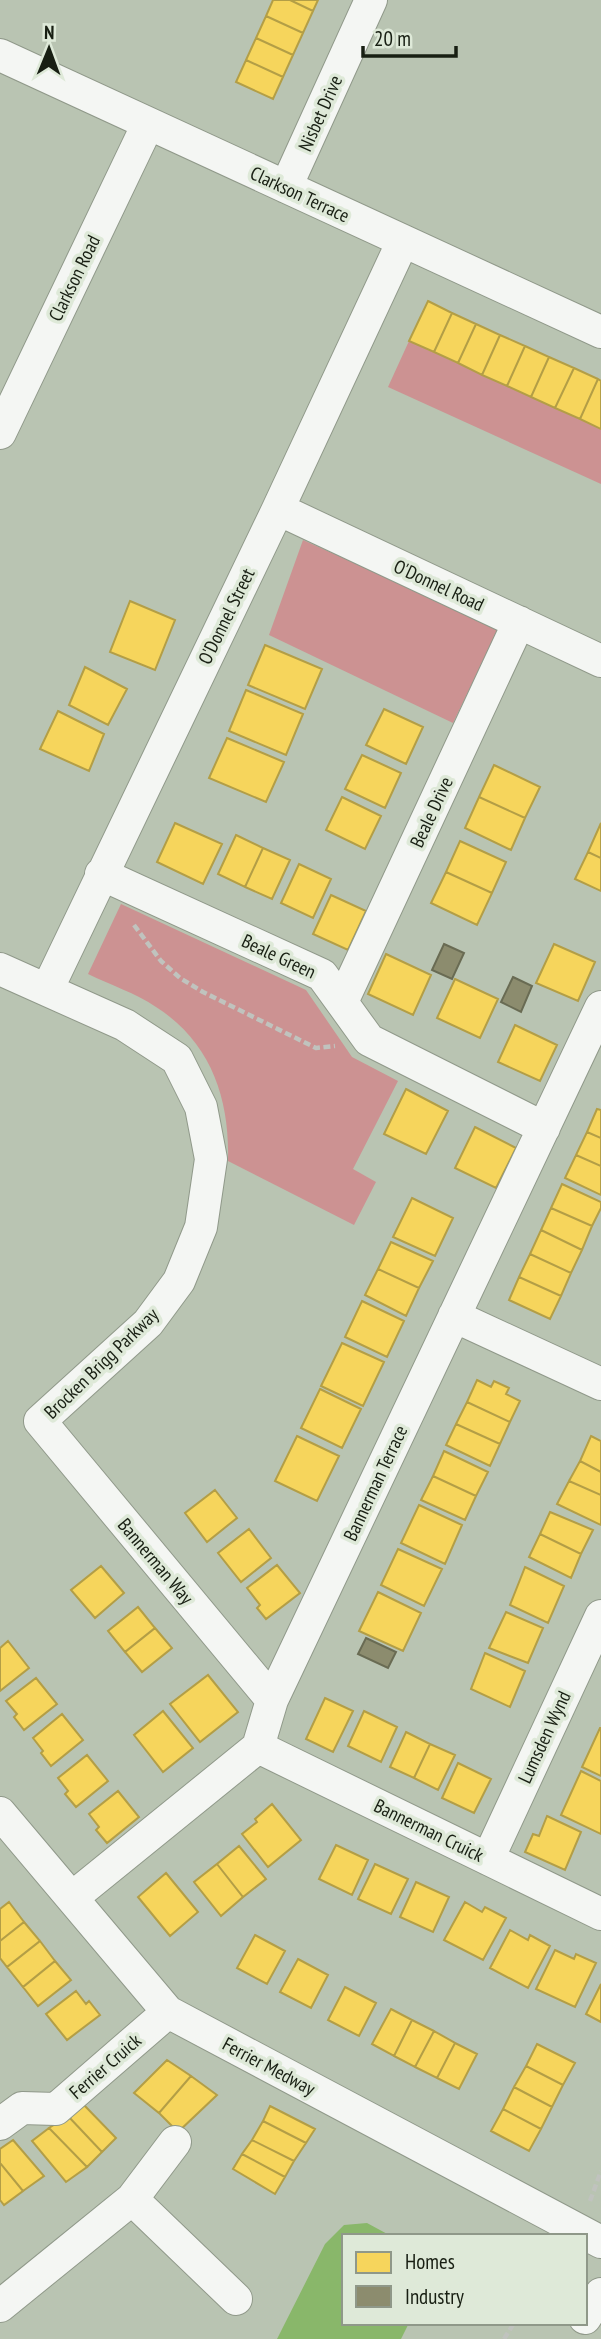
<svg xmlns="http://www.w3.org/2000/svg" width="601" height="2339" viewBox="0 0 601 2339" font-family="'PT Sans Narrow',sans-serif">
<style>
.green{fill:#cc9292}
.water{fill:#89b76a}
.homes{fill:#f6d55c;stroke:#b39e46;stroke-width:2}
.industry{fill:#8c8c6e;stroke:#696b53;stroke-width:2}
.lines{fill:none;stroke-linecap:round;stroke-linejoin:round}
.minor-casing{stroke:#90998a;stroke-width:34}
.path{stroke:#c0c3be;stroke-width:4.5;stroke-dasharray:7 3.5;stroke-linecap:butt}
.minor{stroke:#f4f6f3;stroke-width:32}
.labels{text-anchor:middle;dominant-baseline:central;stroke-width:7;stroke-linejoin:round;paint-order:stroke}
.street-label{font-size:19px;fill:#181f13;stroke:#dee9d8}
</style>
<rect width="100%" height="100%" fill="#b9c4b2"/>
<path class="green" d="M409,341l192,88v55l-213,-97z
M303,540l196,88 -46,95 -184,-88z
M121,904l185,86 46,67 46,24 -45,88 23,13 -22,43 -126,-64c2,-62 -17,-119 -72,-154 -20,-14 -46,-22 -68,-33z"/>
<path class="water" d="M367,2223l24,13h-47v87h65l-8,16h-124l48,-95 19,-19z"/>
<path class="homes" d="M273,0h17l23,11 -10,22 -37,-17z
M290,0h28l-5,11z
M266,16l37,17 -10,22 -37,-17z
M256,38l37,17 -10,22 -37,-17z
M246,60l37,17 -10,22 -37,-17z
M428,301l24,12 -18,39 -25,-11z
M452,313l24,11 -18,39 -24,-11z
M476,324l24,11 -18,40 -24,-12z
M500,335l25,11 -18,40 -25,-11z
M525,346l24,11 -18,40 -24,-11z
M549,357l25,11 -19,40 -24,-11z
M574,368l24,11 -18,40 -25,-11z
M598,379l3,2v48l-21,-10z
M130,601l45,19 -20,50 -45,-18z
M265,645l57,24 -17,40 -57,-24z
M85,667l42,22 -19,36 -39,-20z
M246,690l57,24 -17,41 -57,-24z
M384,709l39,18 -17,37 -40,-19z
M58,711l46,23 -15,37 -49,-22z
M227,738l57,24 -18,40 -57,-24z
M362,755l39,18 -16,35 -40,-19z
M494,765l46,22 -15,31 -46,-21z
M342,797l39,19 -16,33 -39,-19z
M479,797l46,21 -14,32 -46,-22z
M175,823l47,21 -19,40 -46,-22z
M601,823v35l-13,-6z
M236,835l27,13 -18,39 -27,-13z
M460,841l46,21 -14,31 -46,-21z
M263,848l27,12 -18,39 -27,-12z
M588,852l13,6v33l-26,-12z
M299,864l32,15 -18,39 -32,-15z
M446,872l46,21 -15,32 -46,-22z
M331,895l35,16 -18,39 -35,-16z
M554,944l41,18 -17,39 -42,-18z
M386,954l45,21 -18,40 -45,-21z
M455,979l43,20 -18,39 -43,-20z
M515,1025l42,20 -17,36 -42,-19z
M406,1089l42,22 -22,43 -42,-20z
M597,1109l4,1v28l-14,-6z
M475,1127l41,21 -20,40 -41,-20z
M587,1132l14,6v28l-25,-11z
M576,1155l25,11v29l-36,-17z
M562,1184l39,18v6l-9,18 -41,-18z
M412,1198l41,20 -18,38 -42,-19z
M551,1208l41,18 -10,24 -41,-20z
M541,1230l41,20 -11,23 -41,-19z
M391,1242l42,19 -14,27 -41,-19z
M530,1254l41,19 -10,23 -42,-19z
M378,1269l41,19 -13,28 -41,-21z
M519,1277l42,19 -11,23 -41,-19z
M362,1301l42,20 -17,36 -42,-20z
M342,1343l42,19 -21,44 -42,-20z
M477,1380l14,7 3,-6 15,7 -3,6 14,7 -10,21 -43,-20z
M320,1389l41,20 -19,39 -41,-20z
M467,1402l43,20 -10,22 -44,-20z
M456,1424l44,20 -10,22 -44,-21z
M297,1436l42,20 -22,45 -42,-20z
M591,1436l10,5v31l-21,-11z
M444,1451l44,21 -12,24 -43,-20z
M580,1461l21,11v23l-32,-14z
M433,1476l43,20 -11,24 -44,-20z
M569,1481l32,14v30l-44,-21z
M215,1490l22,28 -30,24 -22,-29z
M419,1505l43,20 -17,39 -44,-21z
M550,1512l43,18 -12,24 -41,-20z
M249,1529l22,29 -30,24 -23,-29z
M540,1534l41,20 -10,24 -42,-21z
M398,1549l44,20 -18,37 -43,-21z
M277,1565l23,28 -34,26 -9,-11 3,-3 -13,-17z
M101,1566l23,27 -29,25 -24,-28z
M525,1567l39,19 -16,37 -38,-18z
M378,1592l43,21 -18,38 -44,-20z
M138,1607l17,21 -30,24 -17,-21z
M506,1612l37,16 -15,35 -39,-15z
M155,1628l17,20 -30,24 -17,-20z
M8,1641l21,27 -29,23v-43z
M485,1653l40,18 -15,36 -39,-18z
M208,1675l30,37 -38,30 -30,-38z
M36,1678l21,26 -33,26 -10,-13 3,-3 -11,-13z
M325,1698l28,13 -20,41 -27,-13z
M163,1711l30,37 -30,24 -29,-37z
M364,1711l33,16 -16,35 -33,-16z
M62,1714l21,26 -32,26 -10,-13 2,-2 -10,-13z
M600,1728h1v48l-19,-9z
M406,1732l24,12 -16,34 -24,-11z
M430,1744l25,11 -17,35 -24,-12z
M87,1755l21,26 -32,26 -11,-13 3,-3 -10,-13z
M458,1763l33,16 -17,34 -32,-15z
M581,1771l20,10v53l-40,-19z
M118,1791l21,26 -32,26 -11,-13 3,-3 -10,-13z
M272,1804l29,36 -33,27 -26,-33 15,-12 -2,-3z
M547,1816l34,16 -16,38 -40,-18 8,-18 6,2z
M336,1845l32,15 -16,35 -33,-16z
M239,1846l27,33 -23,18 -26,-33z
M217,1864l26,33 -22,19 -27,-34z
M375,1864l33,15 -17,35 -33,-15z
M166,1873l32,39 -28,24 -32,-39z
M416,1882l33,15 -16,35 -33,-15z
M9,1902l15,20 -24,19v-32z
M465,1902l17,10 3,-5 21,11 -23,42 -39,-20z
M24,1922l16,19 -33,26 -7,-9v-17z
M510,1930l18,10 2,-5 20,11 -22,42 -38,-20z
M255,1935l30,16 -18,33 -30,-16z
M40,1941l15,20 -32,26 -16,-20z
M555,1950l19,9 2,-5 20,9 -21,44 -39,-18z
M298,1959l30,16 -17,33 -31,-16z
M55,1961l16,19 -33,26 -15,-19z
M601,1984v38l-15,-8z
M345,1987l31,16 -17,33 -31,-16z
M76,1991l10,13 3,-3 11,14 -33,25 -21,-26z
M391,2009l21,11 -18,36 -22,-12z
M412,2020l22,11 -19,36 -21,-11z
M434,2031l21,12 -18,35 -22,-11z
M455,2043l22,11 -18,35 -22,-11z
M537,2044l38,19 -12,22 -37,-19z
M167,2060l24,16 -32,37 -25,-20z
M526,2066l37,19 -11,22 -38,-20z
M191,2076l26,19 -39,37 -19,-19z
M514,2087l38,20 -11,22 -38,-20z
M83,2104l33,34 -14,14 -34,-36z
M270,2106l45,23 -9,14 -43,-22z
M503,2109l38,20 -12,22 -38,-20z
M68,2116l34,36 -15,15 -38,-39z
M263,2121l43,22 -12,18 -42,-21z
M49,2128l38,39 -21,15 -34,-41z
M13,2140l31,36 -21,15 -23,-28v-14z
M252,2140l42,21 -9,16 -43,-23z
M242,2154l43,23 -10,17 -42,-25z
M0,2163l23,28 -19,14 -4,-5z"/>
<path class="industry" d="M444,944l20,9 -12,26 -20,-9z
M513,977l19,9 -11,26 -20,-10z
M366,1638l30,14 -8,16 -30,-14z"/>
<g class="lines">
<defs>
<path id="minor" d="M0,55l601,277
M286,187l85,-187
M0,433l148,-309
M278,509l323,152
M101,874l221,101 47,65 175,88
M0,969l125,56 52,34 24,48 10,52 -10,68 -22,54 -31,42 -108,98 232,279
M47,990l231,-481 125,-268
M342,1002l177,-380
M454,1316l147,68
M258,1747l343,167
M0,1813l168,199 433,230
M488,1859l113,-243
M73,1897l185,-150 14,-47 329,-693
M0,2124l22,-16 34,1 112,-97
M132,2199l43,-57
M0,2306l132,-107 104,100
M585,2318l16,-24"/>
</defs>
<use href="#minor" class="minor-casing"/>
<path class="path" d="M134,925l27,36 19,17 23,14 113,56 19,-2
M590,2201l11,-30
M504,2339l10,-16"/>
<use href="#minor" class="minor"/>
</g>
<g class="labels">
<g class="street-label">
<text transform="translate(320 113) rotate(-66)">Nisbet Drive</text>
<text transform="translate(300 194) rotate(25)">Clarkson Terrace</text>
<text transform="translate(74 278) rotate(-64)">Clarkson Road</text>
<text transform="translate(439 585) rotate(25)">O'Donnel Road</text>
<text transform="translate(226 616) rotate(-64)">O'Donnel Street</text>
<text transform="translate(431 812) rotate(-65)">Beale Drive</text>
<text transform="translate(279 956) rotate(25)">Beale Green</text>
<text transform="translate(101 1363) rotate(-44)">Brocken Brigg Parkway</text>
<text transform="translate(375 1483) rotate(-65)">Bannerman Terrace</text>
<text transform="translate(156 1561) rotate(50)">Bannerman Way</text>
<text transform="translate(544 1737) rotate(-65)">Lumsden Wynd</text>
<text transform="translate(429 1830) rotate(26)">Bannerman Cruick</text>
<text transform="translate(105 2066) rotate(-41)">Ferrier Cruick</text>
<text transform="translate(269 2066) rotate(28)">Ferrier Medway</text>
</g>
</g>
<rect x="342" y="2234" width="245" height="91" fill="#dee9d8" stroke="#8f9889" stroke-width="2"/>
<rect x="356" y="2252" width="35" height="21" fill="#f6d55c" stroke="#8f9889" stroke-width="2"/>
<text x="405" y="2269" font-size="21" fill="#181f13">Homes</text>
<rect x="356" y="2286" width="35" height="21" fill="#8c8c6e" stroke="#8f9889" stroke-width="2"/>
<text x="405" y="2304" font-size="21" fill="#181f13">Industry</text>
<g transform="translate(49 49) rotate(1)" stroke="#dee9d8" stroke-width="5" paint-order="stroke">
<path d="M0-5L12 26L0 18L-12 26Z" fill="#181f13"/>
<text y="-10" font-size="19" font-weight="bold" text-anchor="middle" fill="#181f13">N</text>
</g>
<path d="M363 46v10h93v-10" fill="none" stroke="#181f13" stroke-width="3.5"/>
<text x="374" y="46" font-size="21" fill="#181f13" stroke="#dee9d8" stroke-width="5" paint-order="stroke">20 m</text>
</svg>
